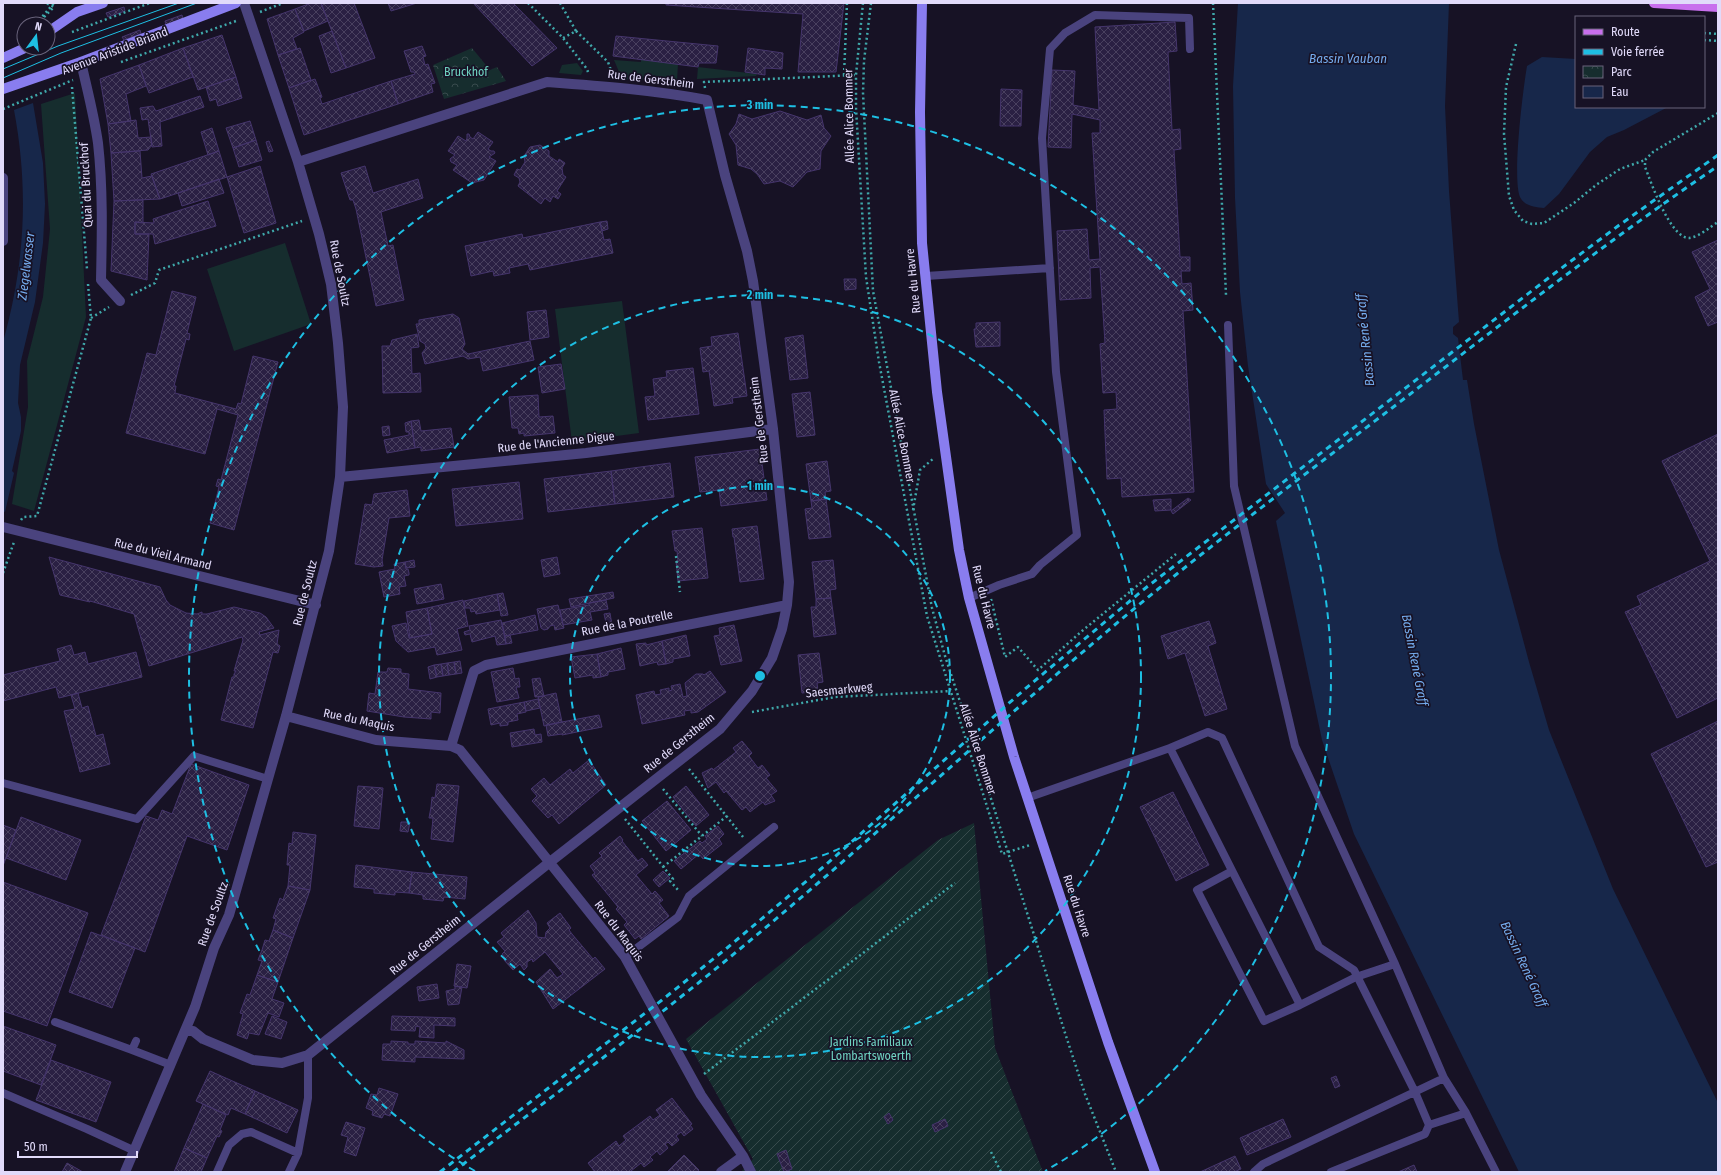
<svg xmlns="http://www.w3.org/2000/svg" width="1721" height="1175" viewBox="0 0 1721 1175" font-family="'Fira Sans Condensed',sans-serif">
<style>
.grass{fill:#162d2e}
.park{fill:url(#park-crowns)}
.garden{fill:url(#garden-furrows)}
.water{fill:#17274a}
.building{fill:url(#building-cross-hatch);stroke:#45356c}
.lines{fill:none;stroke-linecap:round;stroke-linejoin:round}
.path{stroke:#3fa8aa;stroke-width:2.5;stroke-dasharray:2 3;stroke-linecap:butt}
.lane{stroke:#4a437e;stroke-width:8}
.street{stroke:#4a437e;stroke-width:10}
.secondary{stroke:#897def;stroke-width:10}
.primary{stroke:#c86fed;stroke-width:10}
.tram{stroke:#1ebfe3;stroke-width:1}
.rail{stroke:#1ebfe3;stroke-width:3;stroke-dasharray:6 5;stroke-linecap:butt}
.ring{fill:none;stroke:#1ebfe3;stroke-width:2;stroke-dasharray:7 5}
.labels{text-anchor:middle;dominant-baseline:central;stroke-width:3.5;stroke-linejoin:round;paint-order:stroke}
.street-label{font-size:12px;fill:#e1dafa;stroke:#171225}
.park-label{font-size:12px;fill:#6fd2c1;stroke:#171225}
.water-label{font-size:13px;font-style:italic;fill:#75acee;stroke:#171225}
.centre{fill:#1ebfe3;stroke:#171225;stroke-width:2}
.ring-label{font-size:12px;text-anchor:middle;font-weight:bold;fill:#1ebfe3;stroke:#171225;stroke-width:3.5;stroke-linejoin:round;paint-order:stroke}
</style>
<defs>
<pattern id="park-crowns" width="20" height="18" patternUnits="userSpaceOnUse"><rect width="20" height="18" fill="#162d2e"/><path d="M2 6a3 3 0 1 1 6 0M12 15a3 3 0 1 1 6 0" fill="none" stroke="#384b4d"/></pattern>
<pattern id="garden-furrows" width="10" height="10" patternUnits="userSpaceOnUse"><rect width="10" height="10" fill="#162d2e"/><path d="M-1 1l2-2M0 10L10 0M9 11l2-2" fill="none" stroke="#384b4d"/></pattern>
<pattern id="building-cross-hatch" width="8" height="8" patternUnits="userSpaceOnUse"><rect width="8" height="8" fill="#2a2043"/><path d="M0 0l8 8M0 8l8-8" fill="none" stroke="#49405f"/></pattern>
</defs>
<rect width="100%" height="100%" fill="#171225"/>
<path class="grass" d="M641,59l37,5 -1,17 -55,-2 -8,-19 27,2z
M577,63l6,8 -2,4 -22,-2 3,-8z
M698,67l59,7 -1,2 -59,3z
M75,93l11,224 -52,194 -22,-7 16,-97 -1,-46 16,-64 7,-68 -9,-125z
M285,243l26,81 -77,27 -27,-82z
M622,301l17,132 -67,9 -17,-133z"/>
<path class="park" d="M472,48l18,22 7,-3 9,14 -62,18 -11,-34z"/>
<path class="garden" d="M974,823l21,225 48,124h-302l12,-13 -67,-120 252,-199z"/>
<path class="water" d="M1238,3h211l-4,103 4,85 10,131 -6,5v7l5,4 5,42h4l7,44 25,126 30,112 20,68 64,159 105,214v69h-199l-165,-338 -32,-94 -46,-219 9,-8 -19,-29 -18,-118 -8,-74 -5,-94 -2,-112z
M1542,57l34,2v48h92l-44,23 -17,7 -17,15 -31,42 -15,14c-9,-1 -20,-2 -24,-11 -8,-19 3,-108 7,-131z
M33,103l10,60 2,41 -2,39 -8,59 -15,63 -2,38 3,14v14l-9,40 2,2 -9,39 -2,-1v-169c22,-78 26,-152 11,-232z"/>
<path class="building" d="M311,3h10l7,18 -24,10 -9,-22z
M321,3h33l21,55 -29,10z
M388,3h29l-26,8z
M473,3h40l44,45 -25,18z
M666,3h178l-8,69h-38l5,-58 -137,-9z
M124,7l1,4 -17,6 -2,-4z
M295,9l9,23 -11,6 4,11 -19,6 -11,-36z
M182,15l1,4 -17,6 -1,-4z
M1175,22l2,29 -9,1 4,78 8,-1 1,20 -7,1 6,107h10v14h-9l1,13 9,-1 2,27 -10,1 11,181 -72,5 -1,-19 -14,1 -3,-69 13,-1 -1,-17 -13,1 -3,-49 5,-1 -5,-76 -10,1 1,30 -31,2 -3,-69 30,-2 2,31 11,-1 -8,-126h8v-13l-28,-6 -1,34 -23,-1 4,-77 23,1 -2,34 26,5 -4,-83z
M140,30l1,4 -17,6 -2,-3z
M332,31l14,37 -15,5 -12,-37z
M222,35l14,42 -38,13 -15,-42z
M616,36l102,10 -2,17h-17l-1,4 -85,-11z
M422,46l4,10 -3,1 2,8 3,-1 7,19 -4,1 2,8 -35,12 -7,-23 24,-7 -1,-2h-3l-7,-21z
M183,48l10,29 -44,16 -10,-28z
M300,48l11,32 -22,8 -11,-33z
M748,48l35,5 -1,16 -17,-1v7l-20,-3z
M139,65l7,21 -20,8 5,27 -23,3 -8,-45z
M236,77l6,21 -24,8 -2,-7 -6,2 -4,-14z
M315,79l7,18 -2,1 2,6 69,-23 7,23 -94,31 -15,-47z
M1001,89l21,1 -1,36h-21z
M200,96l4,11 -44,15 2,24 -10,1 -4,-28 -6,1 -2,-12 13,-2 3,5z
M780,111l27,9 14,-5 3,13 7,8 -10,15 -1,18 -13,3 -14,15 -13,-6 -16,3 -7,-10 -6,-5 -13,-4 -2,-20 -7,-11 7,-10 3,-10 13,5z
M136,120l2,18 13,-1 1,8 -4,5 -37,3 -3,-29z
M250,121l6,19 -23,8 -7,-20z
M212,128l7,23 -11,4 -7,-23z
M478,132l15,10 -5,7 3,2h3l1,2 -6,4 7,4 -12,19 -12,3 -19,-13 4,-5 -6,-3 -1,-3 5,-4 -7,-4 10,-15 8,5 1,-3v-4h2l1,3 3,2z
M256,140l6,20 -23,7 -6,-19z
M269,141l4,10 -4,1 -3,-10z
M540,145l9,6v5l9,6 1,-3 6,4 -3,5 1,7 3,2 -9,14 4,3 -3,5 -5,-3 -3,6 -5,-4 -4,6 -23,-18 2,-4 -1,-4 -5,-3 3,-6 3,1 5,-8 -1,-6 6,-9z
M140,151l2,27 10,-2 8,23 -46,2 -3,-48z
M219,151l8,26 -67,22 -9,-25z
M260,166l16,57 -32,10 -17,-56z
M365,166l8,27 45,-14 5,19 -42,14 7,34 5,-1 11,55 -28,6 -20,-97 -3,-9h-3l-9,-27z
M219,179l5,14 -42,13 -4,-13z
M143,200v23l-8,-1v12h14l-2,46 -36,-9 3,-70z
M208,201l8,25 -61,18 -2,-10h-18v-12l19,1 -1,-4z
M607,221l1,8 -6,2 -2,-9z
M600,222l4,18 6,-1 3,14 -83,17 -2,-6 -19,4 1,5 -16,3 -1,-5 -22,5 -6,-30 57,-12 1,4z
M1718,240v82l-10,4 -13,-29 15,-8 -18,-37z
M844,279h12v10l-11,1z
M172,291l24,6 -9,36 3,1 -1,6 -3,-1 -12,47h2l-1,7 61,16 2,-6 3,1 12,-48 25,6 -44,168 -24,-7 9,-36 -3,-1 2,-7 3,1 17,-65 -21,-6 -12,45 -79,-21 21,-80 9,2z
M546,310l3,27 -19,3 -3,-28z
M453,314l6,4 6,26 -3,5 6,5 62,-13 4,19 -51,11 -3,-14 -12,2 -5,-3 -38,8 -3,-11 4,-5 -1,-4 -5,-3 -4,-17h3v-4z
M1000,322v24l-24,1 -2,-18h2v-6z
M738,333l9,63 -15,2 1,5 -19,3 -5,-35 -6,1 -3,-24 12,-2 -1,-9z
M417,334l2,13 -8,1 1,26 8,-1 1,19 -38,1 -1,-47h8l2,-6z
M803,335l5,43 -18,2 -5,-42z
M561,364l4,25 -23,4 -4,-26z
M693,368l6,46 -51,6 -3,-23 10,-1 -2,-17 14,-2 -1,-6z
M810,392l5,43 -18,2 -5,-43z
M538,395l1,22 14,-1 2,17 -31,3v-3l-5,1 -1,-6h-6l-3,-31z
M419,420l2,11 30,-3 3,19 -33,4v-4l-6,1 -4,-27z
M411,421l4,27 -28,5 -3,-13 25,-5v-3h-3l-1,-9z
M389,426l1,9 -7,1 -1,-9z
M1718,434v264l-41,20 -52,-106 16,-7 -4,-9 73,-35 -48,-100z
M760,449l7,51 -46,6 -2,-16 -19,2 -5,-35z
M827,461l4,30 -6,1 1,7 -15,2 -5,-37z
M670,463l4,34 -59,7 -4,-33z
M611,471l4,33 -67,8 -4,-33z
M519,482l4,37 -67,7 -4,-37z
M407,490l3,26 -21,2 -7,42 1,6 -9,1 -19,-3 10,-60 7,1 2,-11z
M1188,498l3,2 -18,14 -2,-3z
M826,499l5,38 -22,2 -4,-30 7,-1 -1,-7z
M1171,499v11l-16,1 -2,-11z
M757,526l7,53 -24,3 -6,-45h-1l-1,-8z
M702,528l6,50 -30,3 -2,-20h2l-1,-10h-2l-3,-20z
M49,557l111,30 6,13 4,5 16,8 11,1 5,-2v2h5l27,-7 26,6 6,4 8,11 -15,4 1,3 19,-5 -2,14 3,2 -2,7 -5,-1 -20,76 -32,-8 11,-43h2v-3l2,-3h-2l9,-31 -1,-3 -93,29 -15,-52 -44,-13v1l-30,-7z
M557,557l3,17 -16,3 -3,-17z
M414,560l1,7 -9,1 -1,-6z
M833,560l3,29 -6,1 1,8 -15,1 -4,-37z
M405,562l1,7h2l1,4v2l-5,1 2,10 -7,1 1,7 -16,3 -5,-25 16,-3 -1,-5z
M441,584l3,15 -27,5 -3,-15z
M613,592l1,6 -43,9 -2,-8z
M503,593l5,22 -7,1 -4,-22z
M497,594l3,16 -24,4 -1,-3 -4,1 -1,-4h-5l-1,-7z
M831,598l5,36 -22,3 -3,-30h5v-8z
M463,600l5,26 -11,3 5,21 -25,5 -2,-8 -27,5 -12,-11 -4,-15 14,-3 3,15 23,-4 -5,-26z
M606,600l2,9 -18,3 2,8 -29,5 -3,-15 29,-5v-2z
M558,605l6,23 -9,2 -1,-5 -4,1 -2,3 -4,1 -3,-2 -4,-19z
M427,608l5,26 -22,4 -4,-26z
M610,613l2,12 -5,2 -3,-13z
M535,615l3,15 -33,6 -3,-13z
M501,620l5,24 -9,1 -2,-9 -23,6 -2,-8 -5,1 -1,-3 6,-2 -1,-4z
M1209,621l7,22 -8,3 19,63 -22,7 -20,-63 -17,6 -7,-23z
M734,625l8,36 -21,4 -7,-29 6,-1 -1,-7z
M510,635l2,8 -6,1 -1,-8z
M686,635l4,21 -17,3v3l-7,2 -4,-23z
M662,641l4,23 -8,1 -1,-3 -17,4 -4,-22 10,-1v2z
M71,645l3,10 11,-3 3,12 48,-12 6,25 -83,21 -3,-11 -53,14v-26l57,-14 -3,-12z
M621,648l4,21 -17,3v3l-7,2 -4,-23z
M819,653l4,29 -6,1 1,8 -16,2 -4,-38z
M597,654l4,23 -8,1v-3l-18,3 -4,-21z
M460,661l2,12 -6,1 -2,-12z
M454,662l2,12 -7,1 -2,-12z
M447,663l2,12 -6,1 -2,-12z
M441,664l2,12 -6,1 -3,-12z
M434,665l3,12 -7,2 -2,-12z
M388,668l13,1v4l8,1 -1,15 33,4 -1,20 -9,-1v7l-27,-2 -37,-6 2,-18 6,1 3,-22h9z
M513,668l2,11 4,-1 1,9h-4l3,11 -22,4 -6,-30z
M710,671l16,21 -28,20 -7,1v-3l-7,1 1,4 -43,9 -6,-29 18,-4 1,4 6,-1 -1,-4 9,-2v3l3,-1 -1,-4 9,-2 3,13 4,-1 -2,-13 11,-9h7l1,1z
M540,678l4,18 -9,1 -3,-18z
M78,693l4,15 6,-2 8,30 7,-2 7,30 -30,8 -16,-61 11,-2 -4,-14z
M556,693l6,29 -18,4 -6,-29z
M538,699l2,9 -14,3 -2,-9z
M524,702l2,10 -9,2 1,6 -10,2v3l-8,1v-3l-9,2 -3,-16z
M599,715l3,12 -40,8v-1l-14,2 -2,-11z
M1718,721v141l-12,5 -55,-113z
M534,729l1,6 6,-1 1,8 -30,5 -2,-14z
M742,741l10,12 -3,3 9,12 4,-3 8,10 -4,3 11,13 -6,4 4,6 -10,4 -2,-3 -13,10 -4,-5 -4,3 -16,-19 -2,2 -8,-11 -8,6 -6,-15 10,-5 1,2 23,-18 -3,-4z
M589,760l17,25 -47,39 -7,-9 -4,3 -16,-17 5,-5 -6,-7 13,-11 6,7 20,-16 3,4z
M191,764l58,21 -22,65 -40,-14 -42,116 -44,-17 45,-119 12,4 4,-10 10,4z
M437,784l22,2 -6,56 -22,-3 2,-21h-4l2,-11 1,-10 3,1z
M358,786l25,2 -4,41 -25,-3z
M686,786l23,29 -13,11 -23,-29z
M1173,792l36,73 -33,16 -36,-74z
M667,801l24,29 -25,21 -24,-30z
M21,817l60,23 -15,40 -60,-22z
M401,822h9l-2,10 -8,-1z
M3,825l13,5 -13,36z
M718,826l6,8 -5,5 3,5 -19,15 -4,-5 -18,15 -7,-8 26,-20 2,2 5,-4 -2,-3z
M293,832l23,3 -6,55 -22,-4 2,-21h-3l1,-12 1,-10 3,1z
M620,836l3,4 -1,1 16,20 4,-3 6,7 -12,10 16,19 3,-3 8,9 -4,3 10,13 -28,23 -2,-3 -4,3 -11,-14 3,-3 -11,-13 2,-2 -26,-32 3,-2 -5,-7 12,-10 -3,-3z
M356,865l56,7 -3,21 -14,-1v3l-10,-1 -11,-1v-4l-20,-2z
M663,871l7,7 -11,9 -6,-7z
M412,872l55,5 -2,22 -21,-2 -1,4 -20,-2v-4l-14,-2z
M3,882l85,31 -41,113 -44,-15z
M288,886l22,4 -17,48 -20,-8 3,-11 -3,-1 7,-20 3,2z
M528,910l8,13 1,14 8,1 1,-6 4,-4 -3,-5 13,-10 11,15 -2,2 3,4 21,25 2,-2 10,12 -52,40 -17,-27 14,-13 7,9 6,-4 -18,-22 -12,10 -1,-3 -5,3v5l-3,3 -4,-6 -7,6 -9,-10 1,-2 -3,-4 3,-3 -8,-9 7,-5 -3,-4z
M273,930l20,8 -15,44 -21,-7 5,-14 -4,-1 4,-10 3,-10 4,1z
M91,932l44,16 -23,60 -43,-16z
M457,964l14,2 -4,22 -13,-2z
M257,975l21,7 -6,17 12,4 -5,14 -11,-4 -9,22 -10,-2 -2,6 -10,-4 6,-21 -3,-1 7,-19 3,1z
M437,984l2,14 -20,3 -2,-14z
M455,986l7,1 -3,17 -11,1 -2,-14 9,-2z
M272,1016l15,6 -6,17 -16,-5z
M392,1016l63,2v8l-21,-1v13l-15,-1 1,-10 -4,-1 -1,5 -24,-1z
M3,1026l53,19 -15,40 -38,-14z
M391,1041l17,1v2h7v-3l31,2v-2l18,9v9l-49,-2v5l-33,-2 1,-16h8z
M51,1060l60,22 -15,40 -60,-22z
M210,1071l45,20 -10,23 -14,-6 -3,7 -32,-14z
M1336,1076l4,10 -5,2 -4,-10z
M379,1088l19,6 -8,22 -6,-2 -2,4 -10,-3 1,-4 -7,-3 5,-14 6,1z
M255,1091l43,19 -11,23 -42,-19z
M672,1098l20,26 -2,1 3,4 -9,7 -3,-4 -5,4 3,4 -7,6 -4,-4 -3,2 3,4 -8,7 -3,-4 -7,6 3,3 -9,7 -3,-4 -10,8 1,1h-37l-7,-9 28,-22 3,5 7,-6 -3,-4 27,-20 3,4 7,-5 -4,-5z
M203,1104l23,11 -6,15 2,1 -3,6 -2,-1 -10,22 -23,-10z
M889,1113l4,7 -5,4 -4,-7z
M945,1119l3,7 -13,6 -3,-7z
M1283,1119l8,18 -44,18 -7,-17z
M346,1122l19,6 -9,28 -12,-4 4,-15 -7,-2z
M184,1148l23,10 -6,14h-27z
M786,1150l6,19 -8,3 -7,-18z
M684,1155l15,15 -2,2h-30z
M1235,1156l6,13 -7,3h-34z
M67,1163l16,9h-21z
M1414,1165l3,7h-19z"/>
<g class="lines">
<path class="path" d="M528,3l35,35 24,31 1,3
M560,3l16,28 -13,7
M863,3l-7,72v33l10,169 13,85 48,254 75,238 28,-9
M871,3l-7,58 -1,32 10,198 59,317 13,48 24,73 96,304 20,61 31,78
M1213,3l13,292
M260,12l23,-9
M44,17l10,-10 -8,-4
M36,24l18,-21
M576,31l32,31 5,14
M72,32l78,-29
M1704,33l14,1
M1704,40l14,1
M1516,44l-10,43 -2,47 5,62 5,14 9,11 9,3 12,-1 30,-20 22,-18 24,-16 25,-9
M121,62l115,-41
M844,75l3,-72
M72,87l15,182
M705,88l-1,-6 152,-7
M3,109l70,-29
M1718,113l-65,39 -8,8v7c6,15 25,71 44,71 10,-1 21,-11 29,-16
M131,295l24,-12 4,-13 143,-49
M91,318l18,-11
M913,510l7,-40 14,-12
M21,520l2,-3 14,-1 54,-198 -3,-34
M676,556l4,36
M3,573l11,-31
M991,599l14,58 13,-10 20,23 44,-39 94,-77
M752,712l83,-15 116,-6
M689,769l54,68
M663,789l39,47
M625,819l48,60 -3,2 9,10
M663,867l64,-51
M704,1074l251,-191
M991,1152l10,20"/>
<path class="lane" d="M926,276l124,-8
M1228,325l6,161 61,260 100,218 -39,13 -56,28 -36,16 -67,-131 35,-19
M969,598l30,-13 33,-11 8,-9 37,-30 -21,-163 -14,-234 8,-89 15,-16 30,-18 94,3 1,31
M3,783l134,36 57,-63 74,23
M1027,798l143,-50
M625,957l53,-40 11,-21 85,-69
M1300,1005l-130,-257 38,-16 14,6 97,209 35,23 61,122 14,33 -4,9 -94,38
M55,1022l77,28
M136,1041l-4,9 39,15
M3,1093l84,36 48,22
M1466,1113l30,59
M1429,1125l37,-12 -22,-35
M217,1172l12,-27 13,-11 9,-2 47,21
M289,1172l9,-19 10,-55v-43
M1254,1172l9,-8 181,-86 -49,-114"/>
<path class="street" d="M81,62c6,27 13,53 17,81 5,45 4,91 3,137l19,21
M3,178v63
M340,477l246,-24 187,-24
M3,527l313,78
M286,716l90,24 75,6 9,4 165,207 76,138 42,61 8,16
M451,746l23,-75 12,-6 301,-60
M185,1031h8l10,8 50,21 29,3 26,-8 242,-193 170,-133 32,-38 20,-33 10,-29 5,-24 2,-23 -16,-153 -20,-148 -6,-30 -22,-76 -18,-75c-53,-10 -106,-14 -160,-18l-249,80
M125,1172l70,-165 19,-59 15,-33 57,-199 43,-165 11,-74 3,-70 -5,-64 -7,-59 -12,-50 -21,-72 -54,-159
M721,1172l22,-16"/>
<path class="secondary" d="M922,3l-2,109 2,131 15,149 22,158 10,48 45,159 94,285 47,130
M48,32l29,-20 26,-9
M3,58l22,-10
M3,89l78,-27 155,-59"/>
<path class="primary" d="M1654,3l64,4"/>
<path class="tram" d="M3,69l55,-23 121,-43
M3,78l58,-25 136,-50"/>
<path class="rail" d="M440,1172l222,-172 65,-52 95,-80 203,-179 118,-99 412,-317 63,-47 100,-71
M453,1172c93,-71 186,-140 276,-214 128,-105 249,-218 375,-324 93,-79 191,-152 288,-226 107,-82 214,-166 326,-242"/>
</g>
<g class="ring">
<circle cx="760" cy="676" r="190"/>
<circle cx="760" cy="676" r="381"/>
<path d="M475 1171A571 571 0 1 1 1045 1171"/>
</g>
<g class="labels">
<g class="street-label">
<text transform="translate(115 51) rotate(-21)">Avenue Aristide Briand</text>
<text transform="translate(651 79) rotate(7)">Rue de Gerstheim</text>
<text transform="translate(849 116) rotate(-91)">Allée Alice Bommer</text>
<text transform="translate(86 185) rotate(-93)">Quai du Bruckhof</text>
<text transform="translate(340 273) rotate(79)">Rue de Soultz</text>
<text transform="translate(913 281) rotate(-96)">Rue du Havre</text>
<text transform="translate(759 420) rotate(-97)">Rue de Gerstheim</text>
<text transform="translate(902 436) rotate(79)">Allée Alice Bommer</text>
<text transform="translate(556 442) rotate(-6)">Rue de l'Ancienne Digue</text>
<text transform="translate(163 554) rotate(14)">Rue du Vieil Armand</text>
<text transform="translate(305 593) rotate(-76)">Rue de Soultz</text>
<text transform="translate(984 597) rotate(76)">Rue du Havre</text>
<text transform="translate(627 623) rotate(-11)">Rue de la Poutrelle</text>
<text transform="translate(839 690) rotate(-6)">Saesmarkweg</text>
<text transform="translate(359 720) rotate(12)">Rue du Maquis</text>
<text transform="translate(679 743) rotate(-39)">Rue de Gerstheim</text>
<text transform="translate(978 749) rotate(72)">Allée Alice Bommer</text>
<text transform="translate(1077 906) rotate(72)">Rue du Havre</text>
<text transform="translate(213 914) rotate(-70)">Rue de Soultz</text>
<text transform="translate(619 931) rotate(53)">Rue du Maquis</text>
<text transform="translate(425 945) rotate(-39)">Rue de Gerstheim</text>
</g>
<g class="park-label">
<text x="466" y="72">Bruckhof</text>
<text x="871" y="1042">Jardins Familiaux<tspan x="871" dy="14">Lombartswoerth</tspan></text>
</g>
<g class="water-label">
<text x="1348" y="58">Bassin Vauban</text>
<text transform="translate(26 266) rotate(-83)">Ziegelwasser</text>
<text transform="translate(1365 340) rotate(-96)">Bassin René Graff</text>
<text transform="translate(1415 660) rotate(79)">Bassin René Graff</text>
<text transform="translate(1524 964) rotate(65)">Bassin René Graff</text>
</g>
</g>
<circle cx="760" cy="676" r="6" class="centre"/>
<g class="ring-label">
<text x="760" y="109">3 min</text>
<text x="760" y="299">2 min</text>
<text x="760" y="490">1 min</text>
</g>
<rect width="1721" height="1175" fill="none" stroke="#e1dafa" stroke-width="8"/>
<rect x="1575" y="16" width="130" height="92" fill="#171225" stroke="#68627a"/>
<rect x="1583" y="29" width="20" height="6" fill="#c86fed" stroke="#68627a"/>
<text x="1611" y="36" font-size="12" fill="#e1dafa">Route</text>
<rect x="1583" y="49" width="20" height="6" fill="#1ebfe3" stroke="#68627a"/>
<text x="1611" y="56" font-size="12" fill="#e1dafa">Voie ferrée</text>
<rect x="1583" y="66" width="20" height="12" fill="url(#park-crowns)" stroke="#68627a"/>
<text x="1611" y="76" font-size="12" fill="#e1dafa">Parc</text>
<rect x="1583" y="86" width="20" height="12" fill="#17274a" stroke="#68627a"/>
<text x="1611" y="96" font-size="12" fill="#e1dafa">Eau</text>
<g transform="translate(36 36) rotate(15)"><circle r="19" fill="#171225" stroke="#68627a"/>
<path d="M0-3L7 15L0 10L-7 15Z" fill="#1ebfe3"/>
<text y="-6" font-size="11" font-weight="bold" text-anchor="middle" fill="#e1dafa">N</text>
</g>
<path d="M18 1151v6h119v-6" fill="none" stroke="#e1dafa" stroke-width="2"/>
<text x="24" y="1151" font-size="12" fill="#e1dafa" stroke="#171225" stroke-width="3" paint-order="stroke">50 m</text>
</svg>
